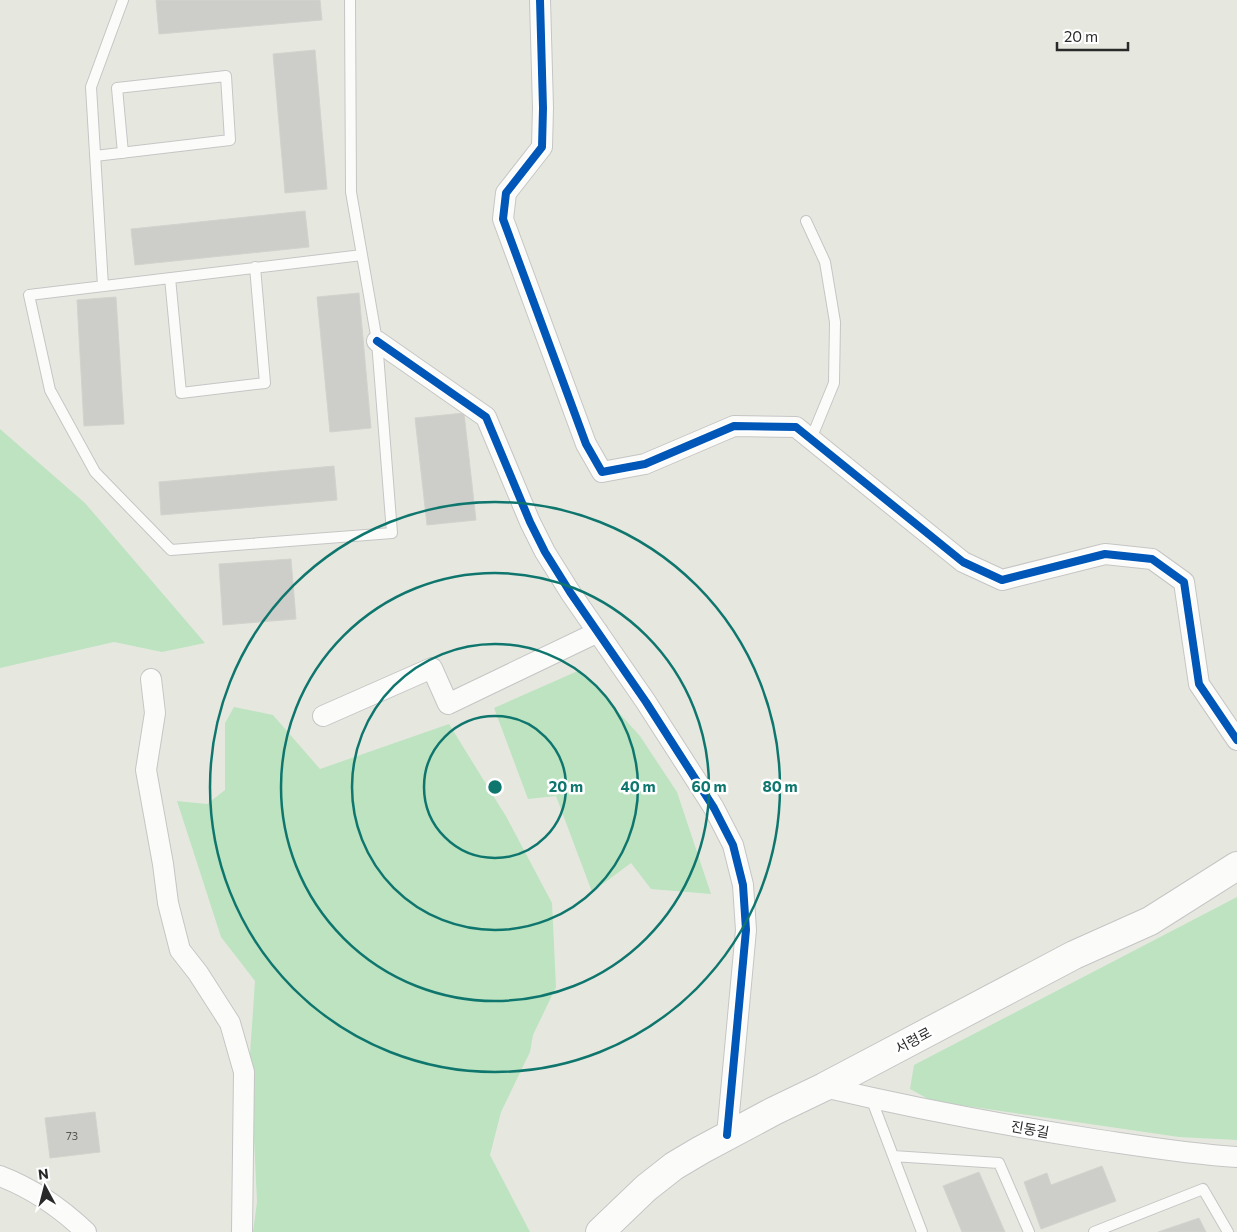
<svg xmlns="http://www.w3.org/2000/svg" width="1237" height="1232" viewBox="0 0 1237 1232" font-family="Commissioner,'Noto Sans KR',sans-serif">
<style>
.green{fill:#bde3c1}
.building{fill:#cdcec9;stroke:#d1d3cc}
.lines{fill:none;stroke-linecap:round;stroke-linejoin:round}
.lane-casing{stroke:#c5c5c5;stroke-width:12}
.street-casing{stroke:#c5c5c5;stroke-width:22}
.secondary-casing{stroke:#c5c5c5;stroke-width:30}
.lane{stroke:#fbfcfa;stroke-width:10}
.street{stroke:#fbfcfa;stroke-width:20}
.secondary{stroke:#fbfcfa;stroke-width:28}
.cycleway-casing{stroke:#fff;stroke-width:11}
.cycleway{stroke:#0057b8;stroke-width:8}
.ring{fill:none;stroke:#0f766e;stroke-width:2.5}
.labels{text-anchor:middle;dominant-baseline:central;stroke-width:5;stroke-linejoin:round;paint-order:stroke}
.number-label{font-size:11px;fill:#545453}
.street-label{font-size:14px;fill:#292929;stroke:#fff}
.centre{fill:#0f766e;stroke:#fff;stroke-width:2.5}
.ring-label{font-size:15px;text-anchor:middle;font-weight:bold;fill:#0f766e;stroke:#fff;stroke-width:5;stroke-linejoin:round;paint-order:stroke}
</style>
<rect width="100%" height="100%" fill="#e6e8e0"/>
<path class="green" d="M0,429l85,74 120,140 -43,9 -48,-10 -114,26z
M580,670l60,66 37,56 34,102 -60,-5 -20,-26 -39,29 -36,-96 -28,3 -34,-91z
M234,707l39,8 47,54 129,-45 58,94 45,85 4,84 -23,48 -3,17 -29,60 -11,43 40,77h-277l4,-30 -7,-148 5,-73 -34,-44 -44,-136 30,3 18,-14v-67z
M1237,897v243l-58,-3 -247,-36 -22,-12 4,-24z"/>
<path class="building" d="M156,0h164l2,20 -163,14z
M315,50l12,139 -42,4 -12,-139z
M305,211l4,36 -174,18 -4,-36z
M359,293l12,135 -41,4 -13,-135z
M116,297l8,127 -40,2 -7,-126z
M464,413l12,107 -49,5 -12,-107z
M334,466l3,34 -176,15 -2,-33z
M291,559l5,60 -73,6 -4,-61z
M95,1112l5,40 -50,6 -5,-40z
M1102,1166l14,35 -75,28 -17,-47 23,-9 4,12z
M979,1172l26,60h-43l-19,-46z
M1199,1218l7,14h-48z"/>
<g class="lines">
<defs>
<path id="lane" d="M350,0l1,192 26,149 15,192 -221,17 -76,-78 -45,-82 -21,-95 333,-40
M95,156l135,-16 -4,-64 -109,12 6,65
M806,221l19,41 10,60 -1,61 -23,56
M170,278l11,115 84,-10 -10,-116
M103,286l-12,-199 32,-87
M871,1098l51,134
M893,1156l106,7 30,69
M1094,1232l109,-43 25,43"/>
<path id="street" d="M540,0l3,108 -1,39 -36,46 -3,26 83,225 16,28 43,-8 89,-38 62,1 167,135 39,18 103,-26 47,5 32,23 15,102 38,56
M377,341l109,76 44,105 15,30 25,40 76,110 68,106 19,37 10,40 3,45 -19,205
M151,679l4,34 -9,57 17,94 5,39 12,47 18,23 32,50 14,49 -2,160
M323,716l109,-48 16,36 150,-72
M824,1087c89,21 179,38 269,52 48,7 96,15 144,18
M0,1176c31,12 62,33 86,56"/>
<path id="secondary" d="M600,1232l46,-44 28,-22 27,-16 73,-39 50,-24 250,-132 76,-34 87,-55"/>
</defs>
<use href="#lane" class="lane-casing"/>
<use href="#street" class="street-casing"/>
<use href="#secondary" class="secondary-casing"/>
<use href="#lane" class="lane"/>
<use href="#street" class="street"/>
<use href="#secondary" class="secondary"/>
<defs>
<path id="cycleway" d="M540,0l3,108 -1,39 -36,46 -3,26 83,225 16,28 43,-8 89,-38 62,1 167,135 39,18 103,-26 47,5 32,23 15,102 38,56
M377,341l109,76 44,105 15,30 25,40 76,110 68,106 19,37 10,40 3,45 -19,205"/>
</defs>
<use href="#cycleway" class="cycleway-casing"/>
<use href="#cycleway" class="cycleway"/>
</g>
<g class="ring">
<circle cx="495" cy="787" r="71"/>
<circle cx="495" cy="787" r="143"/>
<circle cx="495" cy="787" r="214"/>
<circle cx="495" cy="787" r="285"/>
</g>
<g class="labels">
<g class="number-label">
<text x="72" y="1135">73</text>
</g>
<g class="street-label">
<text transform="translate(913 1040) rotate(-28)">서령로</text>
<text transform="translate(1030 1129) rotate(10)">진동길</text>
</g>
</g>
<circle cx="495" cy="787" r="8" class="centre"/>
<g class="ring-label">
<text x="566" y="792">20 m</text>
<text x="638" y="792">40 m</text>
<text x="709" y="792">60 m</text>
<text x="780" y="792">80 m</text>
</g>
<g transform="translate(45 1187) rotate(353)" stroke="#ffffff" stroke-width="4" paint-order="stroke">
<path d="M0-4L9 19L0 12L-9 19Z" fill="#292929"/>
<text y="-8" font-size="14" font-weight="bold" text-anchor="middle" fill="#292929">N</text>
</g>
<path d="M1057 42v8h71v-8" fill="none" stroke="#292929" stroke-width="2.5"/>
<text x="1064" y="42" font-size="15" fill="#292929" stroke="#ffffff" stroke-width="4" paint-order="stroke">20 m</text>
</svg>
